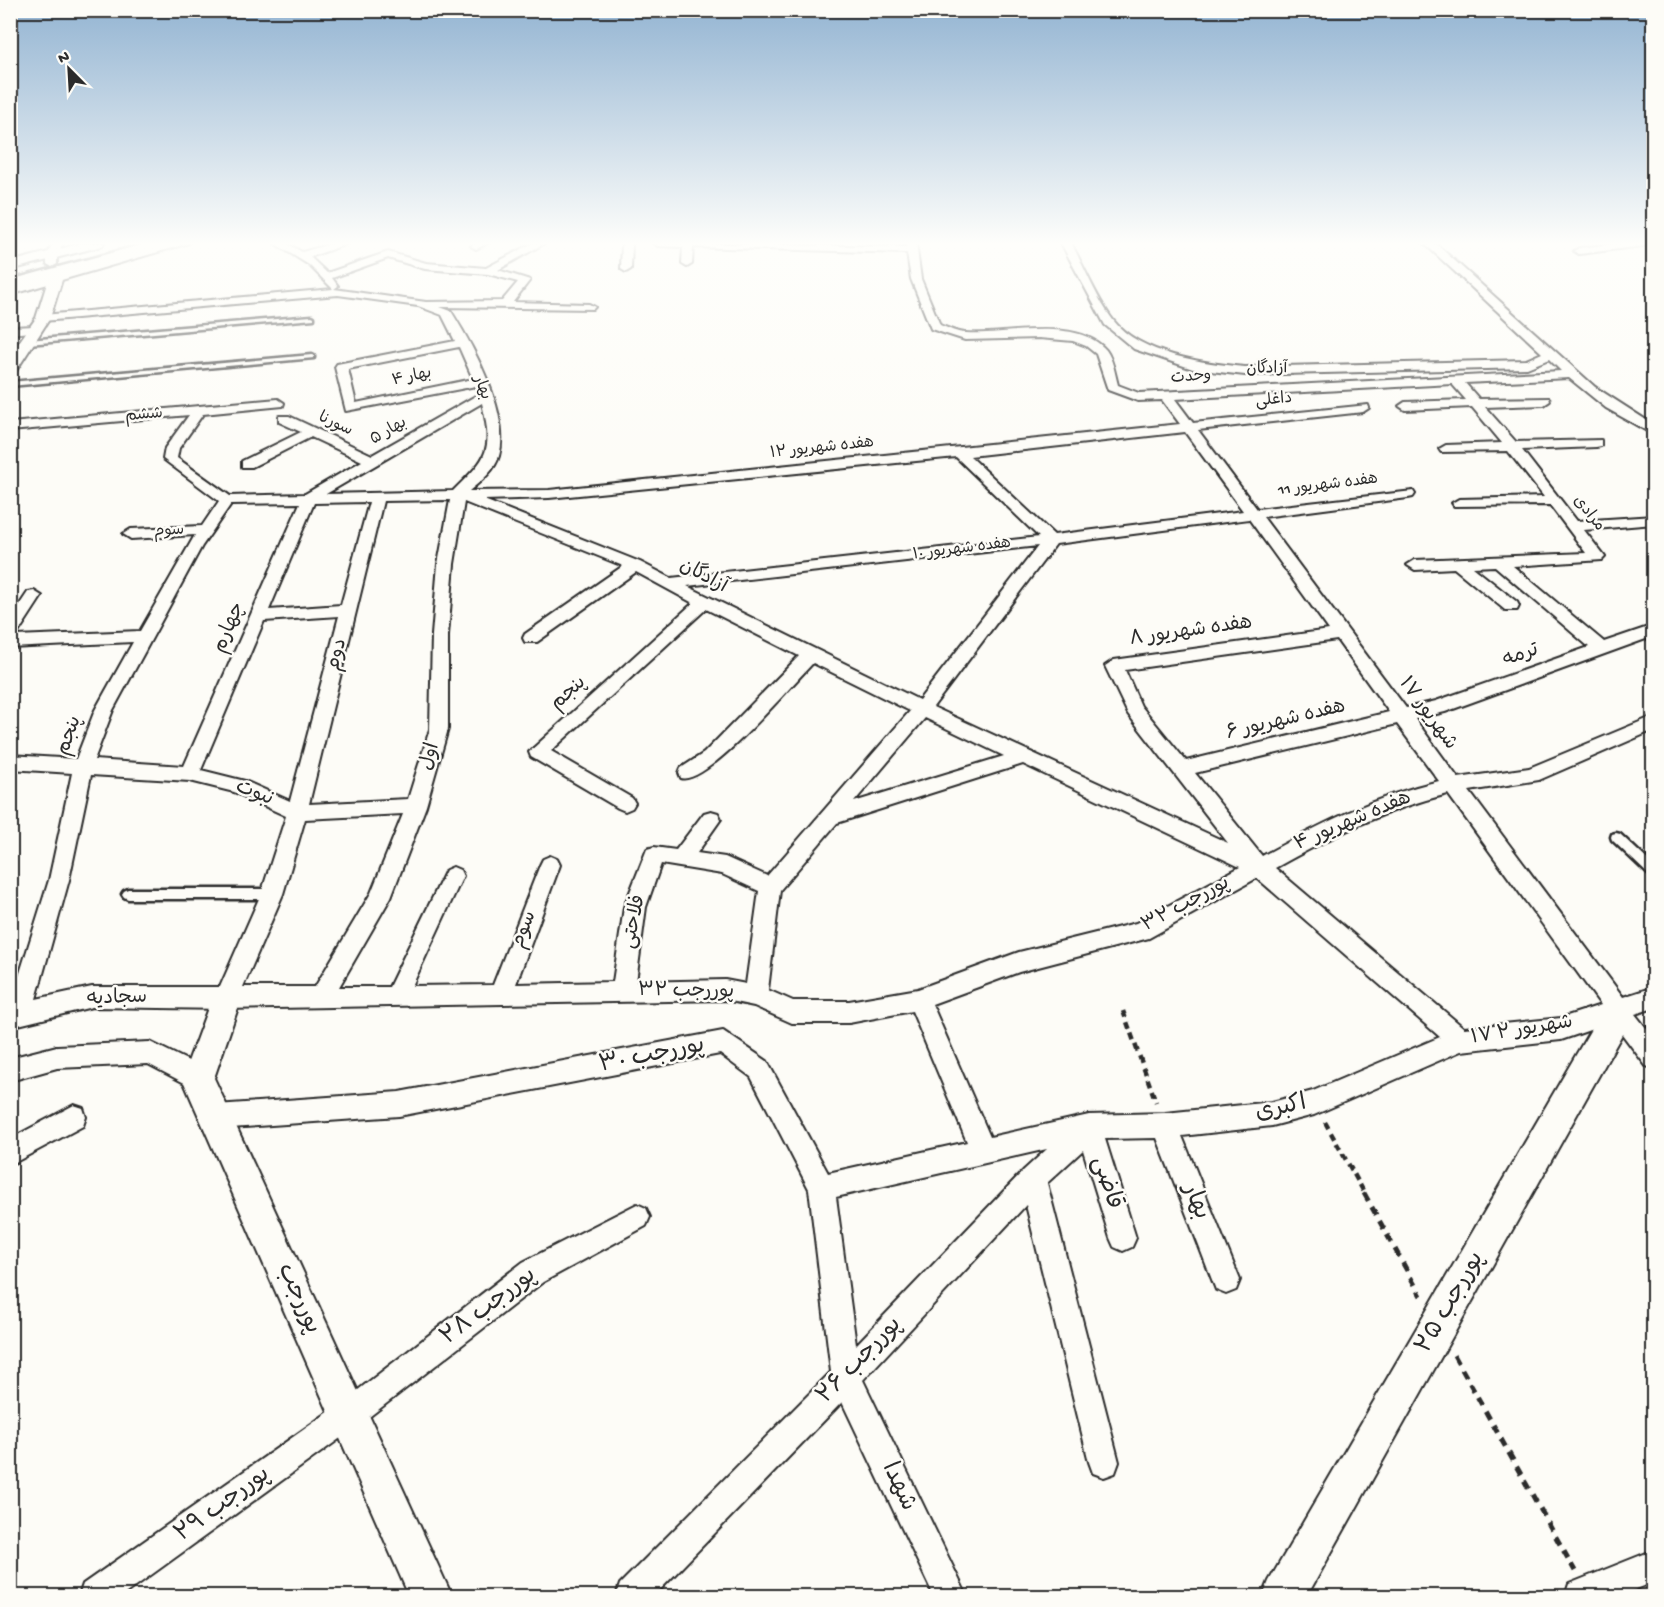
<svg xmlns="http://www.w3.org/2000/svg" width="1664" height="1607" viewBox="0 0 1664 1607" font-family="'Gochi Hand','Playpen Sans Arabic',sans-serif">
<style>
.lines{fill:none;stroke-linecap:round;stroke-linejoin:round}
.service-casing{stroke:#2b2b2b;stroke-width:5}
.minor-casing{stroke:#2b2b2b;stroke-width:4}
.tertiary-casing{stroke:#2b2b2b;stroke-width:4}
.trunk-casing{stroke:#2b2b2b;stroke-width:5}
.path-far1{stroke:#2b2b2b;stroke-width:4.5;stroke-dasharray:7 5;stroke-linecap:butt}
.path{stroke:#2b2b2b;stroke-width:5;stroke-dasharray:9 7;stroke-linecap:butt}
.service{fill:#fdfcf7;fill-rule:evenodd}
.minor{fill:#fdfcf7;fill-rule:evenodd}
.tertiary{fill:#fdfcf7;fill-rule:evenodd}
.trunk{fill:#fdfcf7;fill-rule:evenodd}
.labels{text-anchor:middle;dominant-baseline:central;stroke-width:5;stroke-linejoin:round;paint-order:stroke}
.far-street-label{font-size:16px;fill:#2b2b2b;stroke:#fdfcf7}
.street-label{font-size:20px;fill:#2b2b2b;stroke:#fdfcf7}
.near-street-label{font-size:24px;fill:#2b2b2b;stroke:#fdfcf7}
</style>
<rect width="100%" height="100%" fill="#fdfcf7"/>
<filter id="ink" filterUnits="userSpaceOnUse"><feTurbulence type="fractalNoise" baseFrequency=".0167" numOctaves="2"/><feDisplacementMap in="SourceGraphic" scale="12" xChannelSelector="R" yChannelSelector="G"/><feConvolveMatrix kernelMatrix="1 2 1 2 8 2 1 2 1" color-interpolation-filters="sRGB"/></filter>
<g filter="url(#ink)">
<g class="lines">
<defs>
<path id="service" d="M312,316l2,1v2l-286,25 -3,-2 3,-2z
M312,355l2,1v2l-304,28v-4z
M1616,833l4,1 34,32v11l-4,-1 -38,-36 -1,-3 1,-3z
M128,889h144l4,2 2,3 -2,3 -4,2h-144l-4,-2 -2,-3 2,-3z"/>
<path id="minor" d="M53,243h10l-6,12v9l-5,3 -5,-3v-9z
M174,243h15l-179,52v-7z
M274,243h12l16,9 32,-9h15l-39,14 17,16 61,-21 38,11 60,5 47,-25h12l-47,27 32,10 -17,22 76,2 6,3 -2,2 -153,-2 11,4c22,35 60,103 48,145 -4,15 -19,26 -30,35l80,-1 631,-66 -18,-24 -24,1 -30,-11 -12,-36 -10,-8 -13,-5 -34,-3 -74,2 -34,-11 -20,-50 -4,-26 -214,-6 -1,17 -5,3 -5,-3 1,-17 -25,-1 -5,-3 253,4v-4h10l5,36 19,46c8,3 17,8 26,8 39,3 110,-17 140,17 7,9 9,24 12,35l21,8 422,-22 -12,-12 -22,9 -282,7 -52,-6 -59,-20 -29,-24 -44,-82h10c14,25 25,55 42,77 27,35 91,43 132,47l281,-7 16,-7 -118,-110h11l160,144 59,38v10l-48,-27 -37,-30 -104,5 14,16 70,-1 1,3 -6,4 -59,2 31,35 85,-2v6l-5,1 -74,3 55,71 77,-5v8l-70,6 21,27 -3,3 -89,6 91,76 50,-17v11l-209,76 -30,7 43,59 71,-10 125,-52v14l-115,50 -70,11 154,206 31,-10v21l-19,6 19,24v31l-8,-3 -33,-44 -52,18 -100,11 -147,64 -42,11 -90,10 58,144 -4,10 -10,4 -10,-4 -59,-152 -52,1 31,99 -4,9 -9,4 -9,-4 -4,-9 -27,-88 -36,33 72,279 -4,11 -11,4 -11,-4 -4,-11 -63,-257 -163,175 104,216h-33l-92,-194 -188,194h-38l4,-12 211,-212 -22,-183 -58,-112 -31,-23 -321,62 -183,13 -9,-3 -3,-9 3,-9 9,-3 183,-13 324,-61 44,30 61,112 139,-31 -55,-131 -63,12h-57l-38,-17 -29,-6 -499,9 -134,-2 -82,20v-22l39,-125 23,-107 -62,-4v-14l66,4 19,-49 38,-68 -123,6v-29l18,-27 6,-1 8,5 -26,40 124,-5 55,-96 -64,4 -8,-5 8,-5 71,-3 17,-25 -56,-42 2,-11 24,-33 -179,16v-8l268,-24 6,4 -1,3 -80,8 -24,34 -2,10 53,38 75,-2 57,-33 -51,-24 -59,30h-10v-6l59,-29 -22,-10v-6h10l83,39 107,-61 -3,-8 -130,25 -11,-44 2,-3 118,-23 -13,-26 -24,-9 -80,-11 -295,26 -6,-3 6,-3 290,-26 -24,-24zM388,258l37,11 63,5 30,8 -16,19 -76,1 -92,-13 4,-3 -6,-8zM459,347l14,32 -117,24 -8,-34zM1452,384l14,16 -61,2 -6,4 6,4 67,-3 30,36 -56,2 -7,4 2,3 67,-1 36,46 -85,2 -7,4 2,3 96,-1 36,48 -171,7 -8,5 8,5 39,-2 51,42h12l2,-4 -2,-4 -44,-35 22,-1 94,81 -153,54 -30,7 -143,-191 145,-19 5,-1 2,-3 -2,-3 -156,18 -59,-79 165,-18 6,-4 -1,-3 -175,18 -18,-24zM482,403c12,50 5,54 -29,88l-127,3zM1185,432l58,79 -189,24 -84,-79zM956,457l83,80 -368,41 -31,-16 -156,-62 65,-2zM450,500l-12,64 -6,71 -2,94 -22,70 -99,5 74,-303zM369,502l-28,103 -72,5 45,-107zM464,502l159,64 -98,68 -2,4 2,4h12l99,-70 57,31 -164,149 2,5 87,51 7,3 7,-3 3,-5 -3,-5 -81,-47 155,-142 93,47 -95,97 -23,15 -2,5 2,5c26,8 111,-94 132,-115l97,48 -143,165 -42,-19 -28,-4 24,-34 -3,-6 -7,-2 -7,2 -28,37 -22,-3 -7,2 -23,58 -11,75 -97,2 44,-119 -3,-6 -7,-3 -7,3 -3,6 -47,120 -81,1 51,-110 -3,-6 -7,-3 -7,3 -57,117h-50l52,-90 35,-91 22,-77v-94l6,-71zM300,503l-116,263 -90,-6 19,-50 89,-164 29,-42zM1249,519l80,111 -215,30 -9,6 23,48 100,129 -295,-136 123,-163zM1038,546l-119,154 -232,-114zM339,616l-49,185 -45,-20 -44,-11 63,-149zM1337,640l52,72 -203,49 -45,-55 -16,-36zM925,718l79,38 -150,46zM1397,724l42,57c-64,15 -120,44 -177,75l-67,-83zM1023,764l217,103 -104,56 -117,29 -101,37 -69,12h-56l-25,-11 12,-100 57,-67zM91,775l99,6 44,11 52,24 -25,78 -41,93h-128l-56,12 33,-119zM1448,794l153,211 -40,13 -97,10 -189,-160c56,-31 111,-59 173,-74zM403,814l-32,79 -56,94h-72l40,-93 22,-75zM661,864l61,10 37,17 -13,93 -21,-4 -89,2 10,-75zM1257,878l183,159 -127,54 -41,11 -107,11 -76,2 -99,22 -58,-133 87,-32 130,-34zM1047,1149l-23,21 -168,175 -20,-148z
M475,243h13l-12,6 -5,-3z
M622,243h10l-1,26 -5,3 -5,-3z
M1621,243h27l-5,3 -64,8 -5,-3 5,-3z
M36,326l4,1v4l-30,3v-7z
M150,1042l57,28 3,8 -3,8 -9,4 -50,-26 -91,4 -47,13v-23l47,-12z
M74,1105l9,3 3,9 -3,9 -73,39v-26z
M637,1204l9,4 4,9 -4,9 -103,56 -183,142 -238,172h-43l4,-12 257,-180 183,-142z
M1654,1550v32l-35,14h-54l4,-12z"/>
<path id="tertiary" d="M83,243h21l-2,3 -92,24v-8z
M55,276l7,4 -12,38 -34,53 -6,2v-18l26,-37 12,-38z
M226,985l11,4 4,10 -27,79 238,518h-43l-227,-518 33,-89z
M1619,996l11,4 4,10 -4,10 -323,576h-44l6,-15 339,-581z"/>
<path id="trunk" d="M148,243h27l-3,4 -162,44v-11z"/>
</defs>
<use href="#service" class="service-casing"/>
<use href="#minor" class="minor-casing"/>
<use href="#tertiary" class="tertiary-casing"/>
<use href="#trunk" class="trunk-casing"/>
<path class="path-far1" d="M1123,1011l33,91
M1325,1122l40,72"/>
<path class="path" d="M1364,1193l57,103
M1454,1355l121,216"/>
<use href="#service" class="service"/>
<use href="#minor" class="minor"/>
<use href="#tertiary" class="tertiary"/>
<use href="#trunk" class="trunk"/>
</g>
</g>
<linearGradient id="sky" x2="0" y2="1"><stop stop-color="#93b4d2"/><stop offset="0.52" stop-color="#fefefb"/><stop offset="1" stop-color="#fefefb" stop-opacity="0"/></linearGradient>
<rect width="1664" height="468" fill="url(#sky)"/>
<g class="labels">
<g class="far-street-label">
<text transform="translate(1267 370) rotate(-1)">آزادگان</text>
<text transform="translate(412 378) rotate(-12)">بهار ۴</text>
<text transform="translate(1191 378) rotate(-4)">وحدت</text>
<text transform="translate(481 388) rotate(69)">بهار</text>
<text transform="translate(1274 401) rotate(-6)">داغلی</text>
<text transform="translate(144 416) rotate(-5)">ششم</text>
<text transform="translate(335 425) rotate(25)">سورنا</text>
<text transform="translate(389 432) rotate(-30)">بهار ۵</text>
<text transform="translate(822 449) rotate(-6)">هفده شهریور ۱۲</text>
<text transform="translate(1328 486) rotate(-7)">هفده شهریور 11</text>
<text transform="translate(1588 514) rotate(51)">مرادی</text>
<text transform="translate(169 532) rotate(-4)">سوم</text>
<text transform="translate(962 550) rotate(-7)">هفده شهریور ۱۰</text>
</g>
<g class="street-label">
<text transform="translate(703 577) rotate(28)">آزادگان</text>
<text transform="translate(230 628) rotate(-67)">چهارم</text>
<text transform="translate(1191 632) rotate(-8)">هفده شهریور ۸</text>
<text transform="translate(338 655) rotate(-76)">دوم</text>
<text transform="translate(1521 656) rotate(-19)">ترمه</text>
<text transform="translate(569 694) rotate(-42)">پنجم</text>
<text transform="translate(1427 714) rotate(54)">۱۷ شهریور</text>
<text transform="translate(1286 721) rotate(-13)">هفده شهریور ۶</text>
<text transform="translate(70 736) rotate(-70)">پنجم</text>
<text transform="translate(431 757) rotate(-74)">اول</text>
<text transform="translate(254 794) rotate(22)">نبوت</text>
<text transform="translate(1353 822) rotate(-23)">هفده شهریور ۴</text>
<text transform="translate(1186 905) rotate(-28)">پوررجب ۳۲</text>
<text transform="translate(635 922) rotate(-78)">فلاحتی</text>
<text transform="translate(525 930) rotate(-69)">سوم</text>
<text transform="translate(686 992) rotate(1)">پوررجب ۳۲</text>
<text transform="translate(117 999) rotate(-2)">سجادیه</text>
<text transform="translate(1522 1031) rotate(-9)">۱۷ شهریور ۲</text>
</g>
<g class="near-street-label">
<text transform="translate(652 1056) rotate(-11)">پوررجب ۳۰</text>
<text transform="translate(1281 1109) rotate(-12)">اکبری</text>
<text transform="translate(1106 1183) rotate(73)">قاضی</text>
<text transform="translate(1195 1202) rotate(68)">بهار</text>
<text transform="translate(298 1299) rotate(66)">پوررجب</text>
<text transform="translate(1451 1303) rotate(-60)">پوررجب ۲۵</text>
<text transform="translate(489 1307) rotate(-37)">پوررجب ۲۸</text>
<text transform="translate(860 1361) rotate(-46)">پوررجب ۲۶</text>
<text transform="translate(898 1487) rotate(65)">شهدا</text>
<text transform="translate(223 1505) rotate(-36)">پوررجب ۲۹</text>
</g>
</g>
<rect width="1664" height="1607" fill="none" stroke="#fdfcf7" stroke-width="36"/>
<rect x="18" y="18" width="1628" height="1571" fill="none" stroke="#2b2b2b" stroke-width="2" filter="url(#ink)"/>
<g transform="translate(69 69) rotate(336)" stroke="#fdfcf7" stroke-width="4.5" paint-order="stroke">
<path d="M0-4.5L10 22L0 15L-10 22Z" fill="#2b2b2b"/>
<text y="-9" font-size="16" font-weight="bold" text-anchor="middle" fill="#2b2b2b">N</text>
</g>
</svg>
